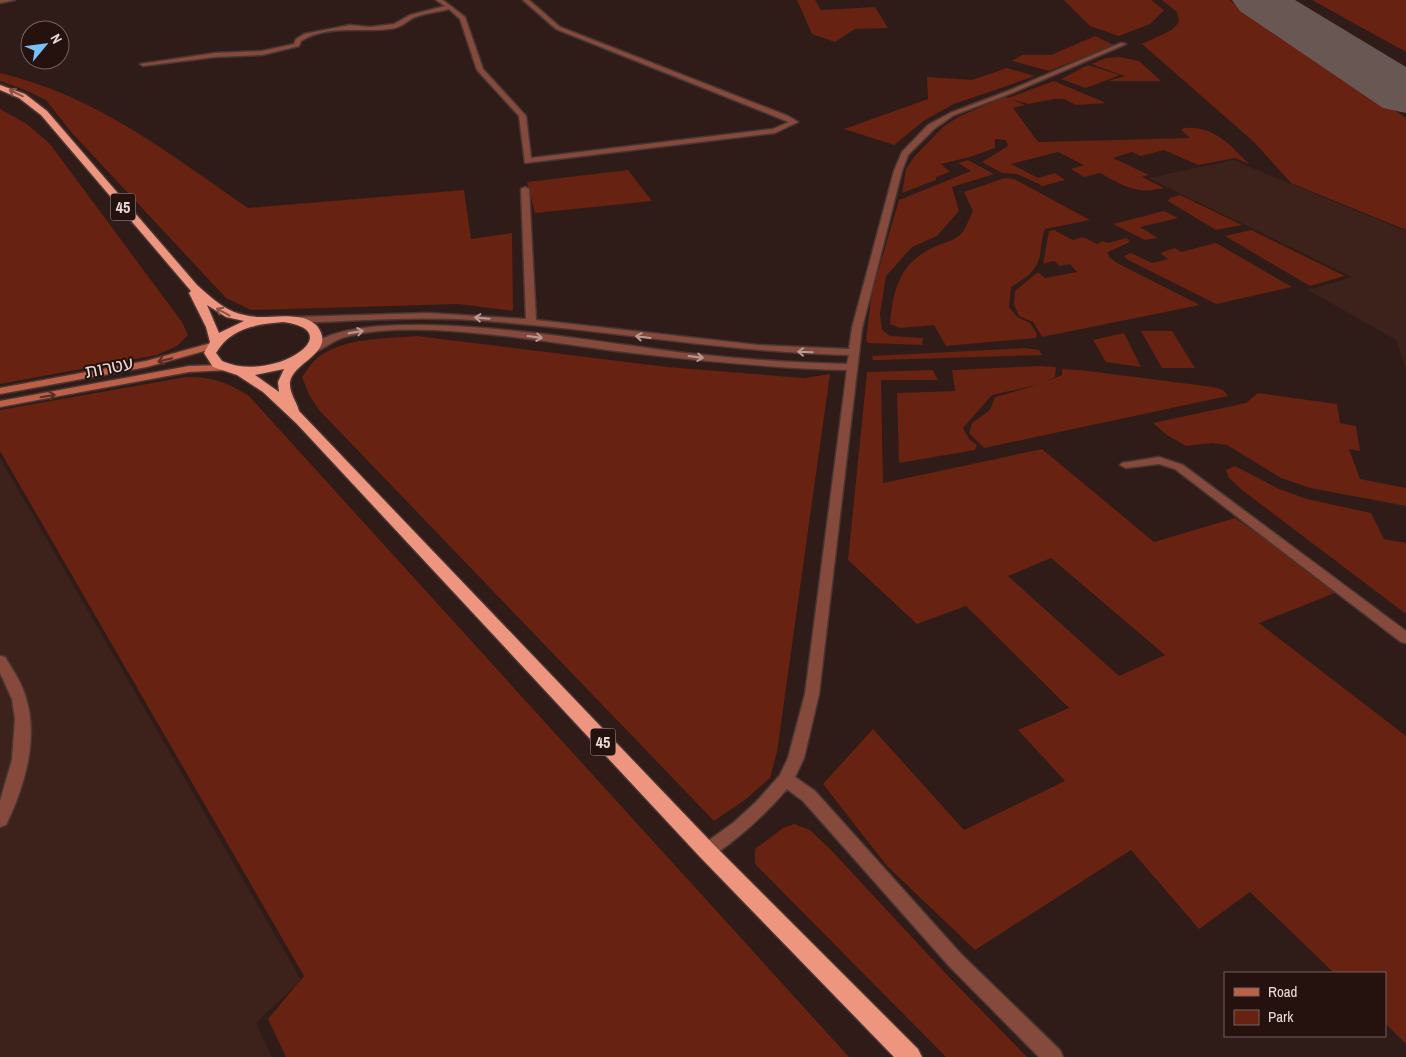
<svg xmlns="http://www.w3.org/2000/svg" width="1406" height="1057" viewBox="0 0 1406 1057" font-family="'Archivo Narrow','Noto Sans Hebrew',sans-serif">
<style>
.built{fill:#3c221b}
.green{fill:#672211;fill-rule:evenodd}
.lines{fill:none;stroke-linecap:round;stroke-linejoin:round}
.runway{fill:#695754;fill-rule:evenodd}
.street-casing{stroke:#493632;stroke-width:3}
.secondary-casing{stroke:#493632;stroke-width:3}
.highway-casing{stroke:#493632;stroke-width:3}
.street{fill:#854a3c;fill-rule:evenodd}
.secondary{fill:#be5f48;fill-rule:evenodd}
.highway{fill:#ee957f;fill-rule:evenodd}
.oneway{stroke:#8a5446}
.oneway2{stroke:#bb9991}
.oneway3{stroke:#5b2d22}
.labels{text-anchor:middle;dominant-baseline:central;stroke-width:4;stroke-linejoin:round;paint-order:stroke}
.shield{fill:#25120e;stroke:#ae9e9b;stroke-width:1}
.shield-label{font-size:16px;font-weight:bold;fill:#e8dad7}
.street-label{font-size:18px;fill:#e8dad7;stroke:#25120e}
</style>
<rect width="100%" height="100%" fill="#2f1b17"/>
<path class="built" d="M1233,160l173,71v65l-2,1 2,1v71l-10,-29 -88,-50 44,-13 -204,-99z
M0,458l301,522 -45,43 16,34h-272z"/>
<path class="green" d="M797,0h18l6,10 54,-3 13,21 -33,1 -20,13 -23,-8z
M1064,0h87l13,10 -14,14 -31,12 -29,-10z
M1162,0h67l177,118v112l-115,-47 -37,-41 -112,-98 30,-14 7,-8 -2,-10z
M1312,0h94v52z
M1095,36l19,9 -65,26 -37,-10 10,-6h29z
M1120,57l19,4 22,20h-53l17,-5 -34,-12 15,-6z
M1088,65l32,10 -34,13 -25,-9z
M1007,68l28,8 -81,28 -29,16 -31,25 -50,-16 84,-30 -1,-22 45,3z
M0,73c97,23 168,80 248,135l216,-18 7,49 41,-6 1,78 -54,-7 -208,6 -25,-12 -154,-165 -26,-33 -21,-10 -25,-9z
M1054,81l52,22 -30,2 -12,-6h-9l-27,5 -17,-5 14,6 -12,3 25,34 152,-4 -9,-8 3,-2c30,-2 45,16 65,36l-14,-6 -37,7 -34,-15 -23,6 -9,-4 -19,6 36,17 -7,2 22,11c-27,7 -41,-2 -64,-15l-16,4 -13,-8 13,-4 -26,-13 -47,12 27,14 17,-5 10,7 -22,6 -26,-12 -15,-1 -20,-11 26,-16 -2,-6 -11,-1v9l-25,9 -29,7 9,8 -14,5v3l-34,13 4,-24 8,-12 29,-30 15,-10 46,-20 4,1z
M0,109l27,15 23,20 132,178 6,13 -11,11 -20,9 -157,29z
M968,160l26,14 -42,13 7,24 -22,25 -25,11 -26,29 -6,38 2,16 8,6 33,2 -1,7 -54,-2 -2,-3 6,-48 27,-92 72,-29 -13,-8z
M628,170l24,31 -117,12 -8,-31z
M1005,178l9,1 76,41 -45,9c-5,12 -3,26 -8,35 -5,11 -17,17 -26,23l-2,20 8,10 13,6 7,11 -1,4 -90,8 -12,-21 -34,3 -10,-4c3,-33 9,-60 42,-76 9,-5 20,-6 28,-13 6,-6 9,-16 13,-24l-9,-19z
M1180,195l62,30 -26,5 -48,-29 2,-3z
M1164,211l14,7 -38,9 18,11 -13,2 -32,-16z
M1054,230l19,10 10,-3 14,7 6,-3 5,2 19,-5 3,4 -22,10 1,5 8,6 83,42 -158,32 -9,-15 -14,-6 -5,-11 1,-14 23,-19 7,6 32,-6 -7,-8 -10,2 -6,-5 -11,3 6,-33z
M1251,230l94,46 -35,10 -85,-50z
M1216,243l76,44 -76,17 -88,-44 -4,-4 7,-3 21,10 16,-4 -8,-6 15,-5 6,4z
M1141,331h31l23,37h-33z
M1124,333l17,34 -35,-5 -13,-22z
M417,336l250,31 137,11 26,-4 -53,378 -7,26 -24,21 -32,22 -395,-411 -10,-15 -7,-18c4,-5 7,-11 12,-16 25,-24 70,-22 103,-25z
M1026,348l13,2 3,5 -161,5h-8l-1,-4z
M1039,366l17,1 -1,10 -10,5 17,-7v-6l18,1 133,17 10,3 5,6 -244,52 -15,-15 3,-10 18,-13 5,-13 42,-12 -45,10 -29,33 6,11 8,6 -2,5 -76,13 -2,-70 58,-2 -3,-21z
M933,370l5,10h-57l2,103 159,-34 112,93 81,-24 105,73 -81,32 147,113v308l-21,-21v-50h-51l-84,-81 -51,37 -68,-79 -156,100 -88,-84 -64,-82 50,-55 91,101 101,-49 -47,-51 51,-22 -103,-102 -49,18 -69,-64 19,-188zM1051,558l114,97 -46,21 -111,-100z
M186,377c28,0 39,5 62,18l601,662h-563l-18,-38 36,-43 -304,-525v-41z
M1258,393l79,11 3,19 16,3 4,25 -11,-2 11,30 46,9v18l-96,-18 -29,-10 -54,-33 -15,-2 -26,3 -19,-11 -14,-12 93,-20z
M1235,466l44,23 28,10 64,14 13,26 22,4v71l-164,-124 -13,-12 -3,-8z
M794,824l16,6 21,20 117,126 79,81h-81l-191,-193v-15l28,-21z"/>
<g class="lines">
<path class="runway" d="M1232,0h63l111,67v46l-23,-5 -143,-97z"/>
<defs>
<path id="street" d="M0,0h15l-15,3z
M436,0h7l22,17 18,52 43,47 5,42 242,-29 16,-7 -233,-93 -33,-29h6l31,27 228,89 10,6 -23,11 -250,30 -6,-47 -42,-46 -17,-51 -11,-10c-11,3 -23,4 -34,8 -7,3 -12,9 -20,11 -30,6 -66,-5 -94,13l-2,5 -37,9 -47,2 -72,9 -3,-2 75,-11 47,-2 32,-7 2,-5 8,-5 46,-9 20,2 24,-3 16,-9 35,-9z
M1121,43l5,1 -114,49 -58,22 -20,14 -26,26 -6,16 -40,157 -43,366 -15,64 -9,19 20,14 146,163 99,96 3,7h-24l-90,-91 -146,-165 -16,-12c-22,26 -46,47 -74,67l-6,2 -6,-2 -2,-5 2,-5 32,-23 23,-21 24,-27 8,-17 17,-64 42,-324c-78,-2 -154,-10 -231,-19 -59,-8 -120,-18 -180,-21 -31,-1 -65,-1 -94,8 -11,3 -24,17 -35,14l-1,-2c50,-54 305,-5 379,3 54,6 108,10 162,11l2,-9c-127,-3 -251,-27 -377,-35 -59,-4 -119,1 -178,3l-5,-3 5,-3 134,-4 98,6 -5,-130 4,-2 4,2 7,131 222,25 91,4 3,-21 42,-157 8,-19 26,-27 22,-12 58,-22z
M1159,457l24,8 223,166v12l-5,-1 -226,-173 -16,-5 -33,4 -6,-3 2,-2z
M0,656l5,1c8,13 17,26 21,41 13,41 -2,90 -20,127l-6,2v-26l12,-41 3,-41 -3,-20 -12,-26z"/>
<path id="secondary" d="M211,343l4,1v4l-68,19 -147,27v-6l146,-27z
M225,365l5,3 -1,2 -40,2 -189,35v-6l189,-35z"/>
<path id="highway" d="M0,85l25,9 22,17 150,174c11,10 23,21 37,27 8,3 18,5 27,5 18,0 55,-7 61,19 4,19 -29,28 -32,46 -1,11 7,20 9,29l415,434 204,204 4,8h-28l-194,-200 -403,-433 -34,-32 -26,-17 -24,-8 -9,-14 6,-11 -4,-15 -17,-34 2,-2 -150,-176 -22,-17 -19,-8zM207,305l19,12 18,4 -25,12zM283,322c69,9 -10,62 -61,39l-6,-8c14,-25 41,-29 67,-31zM284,369l-6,13 1,10 -24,-17z"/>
</defs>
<use href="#street" class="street-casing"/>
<use href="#secondary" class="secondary-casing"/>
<use href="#highway" class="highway-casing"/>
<use href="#street" class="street"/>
<use href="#secondary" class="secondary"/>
<use href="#highway" class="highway"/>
</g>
<defs><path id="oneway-shaft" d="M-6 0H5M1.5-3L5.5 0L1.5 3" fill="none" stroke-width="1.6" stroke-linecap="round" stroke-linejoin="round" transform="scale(1.25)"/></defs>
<g class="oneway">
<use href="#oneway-shaft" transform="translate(16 93) rotate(-154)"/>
<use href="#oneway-shaft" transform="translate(223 312) rotate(-151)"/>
</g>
<g class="oneway2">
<use href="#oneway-shaft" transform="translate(482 318) rotate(-175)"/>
<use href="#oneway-shaft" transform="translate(356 332) rotate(-9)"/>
<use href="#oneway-shaft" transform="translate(535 337) rotate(7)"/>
<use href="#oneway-shaft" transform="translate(643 337) rotate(-173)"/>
<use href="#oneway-shaft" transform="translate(805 352) rotate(-178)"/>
<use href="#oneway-shaft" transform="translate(696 357) rotate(7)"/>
</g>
<g class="oneway3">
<use href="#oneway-shaft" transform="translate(165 360) rotate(166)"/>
<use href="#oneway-shaft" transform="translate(48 396) rotate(-10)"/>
</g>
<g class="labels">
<g class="shield">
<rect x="110.5" y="193.5" width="25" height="27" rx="4"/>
<rect x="590.5" y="728.5" width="25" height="27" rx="4"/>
</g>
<g class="shield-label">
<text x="123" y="207">45</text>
<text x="603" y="742">45</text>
</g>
<g class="street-label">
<text transform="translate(109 367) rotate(-11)">עטרות</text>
</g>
</g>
<rect x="1224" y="972" width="162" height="65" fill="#25120e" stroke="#73625e"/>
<rect x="1234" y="988" width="25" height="8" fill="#be5f48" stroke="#73625e"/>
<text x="1268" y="997" font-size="15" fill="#e8dad7">Road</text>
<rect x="1234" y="1010" width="25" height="15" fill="#672211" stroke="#73625e"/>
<text x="1268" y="1022" font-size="15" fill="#e8dad7">Park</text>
<g transform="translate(45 45) rotate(61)"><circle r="24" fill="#25120e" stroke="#73625e"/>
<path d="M0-4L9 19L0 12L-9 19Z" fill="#79bff8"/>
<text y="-8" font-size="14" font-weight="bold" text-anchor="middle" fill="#e8dad7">N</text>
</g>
</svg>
